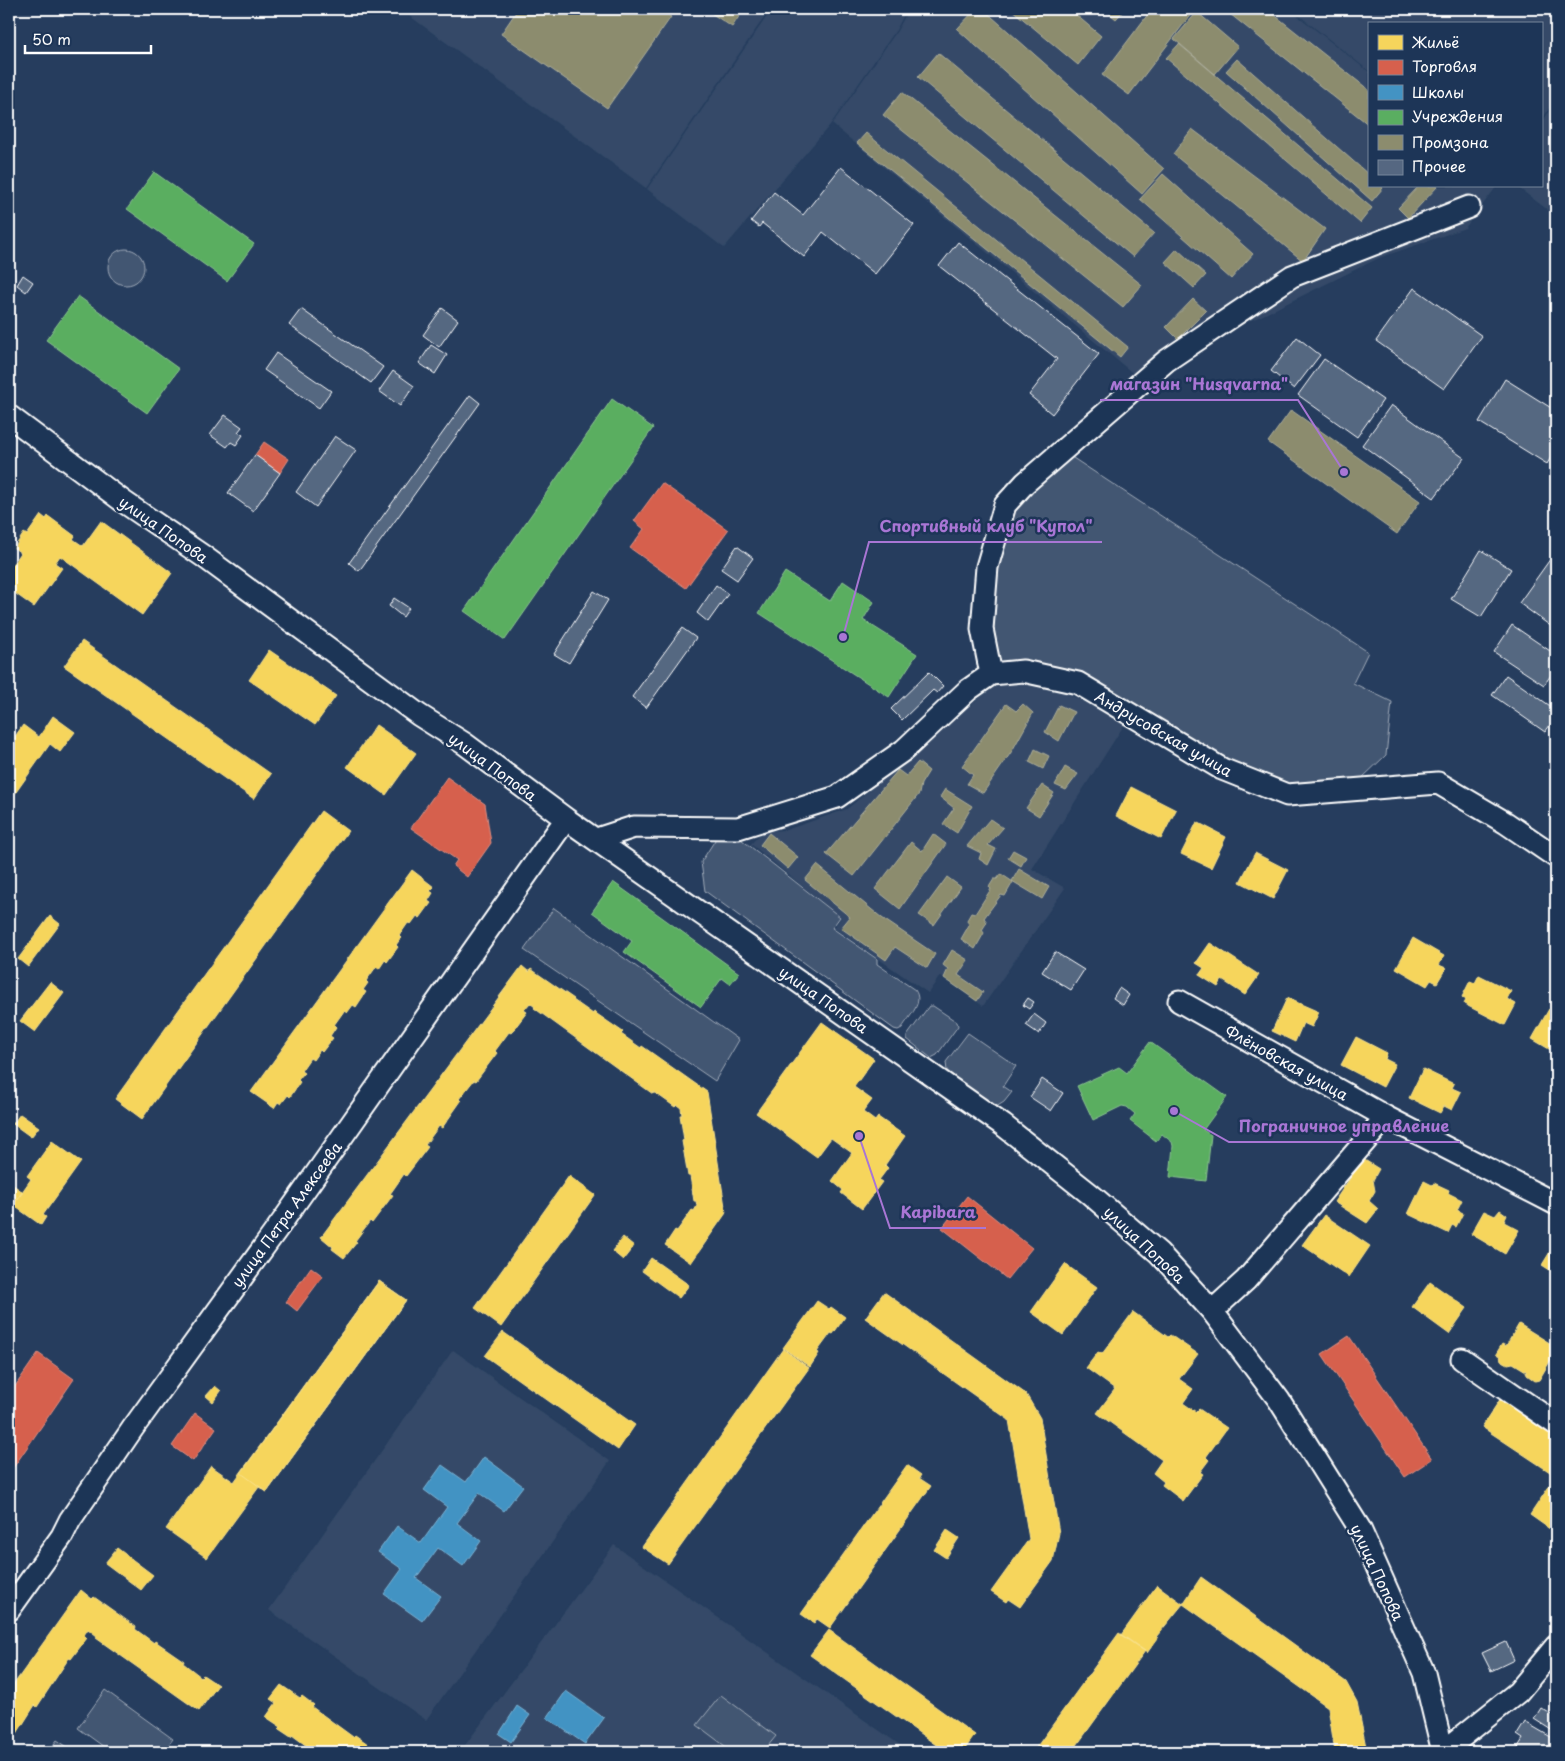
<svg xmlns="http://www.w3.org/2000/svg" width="1565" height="1761" viewBox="0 0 1565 1761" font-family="'Playpen Sans',sans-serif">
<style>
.built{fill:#344a68}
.green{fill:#425672;stroke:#a0aab8}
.homes{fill:#f6d55c;stroke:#f9e28d}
.shops{fill:#d6604d;stroke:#e29082}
.schools{fill:#4393c3;stroke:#7bb3d5}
.public{fill:#5aae61;stroke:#8cc690}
.industry{fill:#8c8c6e;stroke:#aeae9a}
.building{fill:#556781;stroke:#fff}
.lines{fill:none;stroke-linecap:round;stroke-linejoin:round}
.minor-casing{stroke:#fff;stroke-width:25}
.minor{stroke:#1d3557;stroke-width:21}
.labels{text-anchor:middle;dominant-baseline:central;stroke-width:5;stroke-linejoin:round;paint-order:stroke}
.street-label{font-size:15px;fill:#fff;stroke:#1d3557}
.leader{fill:none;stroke:#a976d5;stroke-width:2}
.callout-dot{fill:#a976d5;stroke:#1d3557;stroke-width:2}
.callout-label{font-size:16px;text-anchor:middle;font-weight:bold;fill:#a976d5;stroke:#1d3557;stroke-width:5;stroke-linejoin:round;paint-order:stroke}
</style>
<rect width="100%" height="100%" fill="#263d5e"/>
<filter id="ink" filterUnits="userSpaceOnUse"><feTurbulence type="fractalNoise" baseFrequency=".02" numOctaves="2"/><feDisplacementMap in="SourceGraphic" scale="10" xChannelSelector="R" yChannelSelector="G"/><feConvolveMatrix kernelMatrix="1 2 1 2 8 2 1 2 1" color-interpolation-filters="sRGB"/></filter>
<g filter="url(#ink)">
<path class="built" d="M400,9h370l-124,179z
M772,9h135l-11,21 -66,95 -106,123 -77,-59z
M909,9h380l80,63v114h128l-32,42 -86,30 -120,59 -39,15 -73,53 -315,-261 65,-93z
M1291,9h248l17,11v78l-15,23v-97h-172v47z
M1556,101v115l-40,-30h25v-62z
M1041,681l85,41 -94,147 33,19 -82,118 -43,-30 -12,17 -94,-65 7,-10 -90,-74 12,-13 23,-1 61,-21 148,-124z
M453,1350l157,111 -184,259 -157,-110z
M614,1545l296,207h-450z"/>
<path class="green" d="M108 267a18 18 0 1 1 36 0a18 18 0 1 1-36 0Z
M1070,456l298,196 -15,31 39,19 -6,53 -26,25 -70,6 -63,-24 -144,-87 -87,-11 -6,-37 5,-64 19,-55z
M737,836l103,81 -8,11 45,31v5l38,26c9,13 -5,25 -13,38l-4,2 -4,-1 -189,-138 -4,-29 16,-25z
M554,908l185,132 -24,41 -191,-131z
M929,1006h4l24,16 1,4 -21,29 -6,3 -24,-19v-3z
M968,1033l48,33 -13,20 9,6 -8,10 -8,5 -49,-36 -1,-9z
M105,1690l68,49 -10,13h-52l-33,-24z
M721,1695l55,41 -13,16h-30l-36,-27z
M57,1740l18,12h-27z"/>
<path class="homes" d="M41,515l5,4 2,-3 27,20 -2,3 10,7 18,-25 71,52 -30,42 -82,-59 -5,7 7,5 -28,39 -25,-18v-20l12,-16 -7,-5 10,-15 3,2z
M82,641l189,133 -17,25 -190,-133z
M269,650l67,46 -21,29 -66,-45z
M53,716l22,16 -15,20 -10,-8 -41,58v-57l14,-20 16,12z
M376,725l40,28 -30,42 -39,-28z
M1131,787l45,23 -15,29 -45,-23z
M321,811l27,20 -206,288 -27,-20z
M1197,822l29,15 -15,31 -30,-14z
M1255,853l33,17 -15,29 -33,-17z
M412,870l22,17 -4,4 3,2 -5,8 3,2 -11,15 -3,-2 -6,8 -3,-1 -9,13 2,2 -5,7 2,2 -11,15 -2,-2 -6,9 -3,-2 -10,14 2,2 -5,7 3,2 -10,15 -3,-2 -6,8 -3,-2 -10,14 2,2 -6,9 3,2 -11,14 -2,-2 -7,10 -3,-2 -9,13 3,2 -6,7 2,2 -10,15 -2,-2 -7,9 -3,-2 -4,6 -23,-16z
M50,916l10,8 -32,43 -10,-8z
M1413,938l31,18 -5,9 7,3 -9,15 -6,-3 -4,6 -31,-18z
M1210,943l49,32 -14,20 -23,-15 -4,7 -19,-12 5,-7 -8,-5z
M522,966l7,6 2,-3 43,30 -1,1 20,14 1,-2 29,20 -2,2 20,14 1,-2 65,46 19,121 -35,50 -26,-18 10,-15 2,1 15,-21 2,1 3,-5 -1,-5h-2l-4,-25h-2l-6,-35 2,-1 -4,-25h2l-1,-7 -4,-3 -2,2 -21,-15 -1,2 -119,-86 1,-1 -5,-4 -6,7 3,2 -16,21 -2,-1 -14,19 2,2 -21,28 -2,-1 -15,19 2,2 -19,27 -3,-2 -14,19 3,2 -22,29 -2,-2 -14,20 3,1 -21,28 -2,-2 -15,20 2,1 -13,16 -12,-9 1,-2 -12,-10z
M1479,975l32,16 -4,8 9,5 -11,21 -41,-21 2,-4 -4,-3 8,-16 5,2z
M50,982l14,11 -29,39 -15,-11z
M1287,998l32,14 -7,15 -9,-4 -8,19 -23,-11z
M1549,1009l7,4v40l-24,-14z
M822,1022l52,37 -20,28 18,13 -9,12 12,9 3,-4 27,19 -20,29 3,3 -9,12 3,2 -20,27 -21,-16 2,-3 -11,-9 20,-28 -21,-15 -14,19 -61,-44z
M1356,1037l31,16 -2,6 10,5 -12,23 -42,-22z
M1423,1069l31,15 -2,4 9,4 -9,18 -8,-4 -4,7 -31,-15z
M20,1114l19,13 -8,10 -18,-13z
M52,1141l29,21 -38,53 3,2 -5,8 -28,-20 18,-26 -4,-3z
M1363,1159l16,10 -6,11 2,11 -6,10 9,8 -11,14 -33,-21z
M569,1176l26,19 -94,132 -26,-19z
M1424,1181l8,4 2,-2 15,7 -1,3 14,7 -5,10 6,3 -7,14 -4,-2 -4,8 -40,-19z
M9,1182l14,10 -14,19z
M1500,1210l7,5 -3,7 15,8 -14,24 -34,-20 13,-23 11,5z
M1324,1215l46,31 -21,31 -47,-32z
M623,1237l11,9 -11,14 -11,-9z
M1556,1242v32l-14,-9z
M651,1258l38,27 -10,13 -37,-27z
M1065,1264l32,23 -34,48 -32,-23z
M379,1281l27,19 -139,192 -26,-19z
M379,1281l27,19 -139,192 -8,-5 -52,71 -41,-29 45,-63 23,16z
M1430,1282l37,26 -18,26 -37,-27z
M884,1292l142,102 14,24 19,115 -6,28 -33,46 -12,-8 -2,3 -15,-10 38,-53 -20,-119 -144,-102z
M817,1301l12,8 2,-2 14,10 -12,17 -2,-1 -14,19 2,1 -9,14 -27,-19z
M1133,1312l35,25 2,-2 28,19 -19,25 14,10 -10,14 13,9 3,-3 28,19 -21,29 3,3 -9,12 3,2 -20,27 -21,-16 2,-3 -11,-9 9,-13 -65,-47 18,-24 -29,-21 12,-16 4,2z
M1519,1324l37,23v4l-17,29 -4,1 -8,-6 -1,-4 -13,-8 -5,1 -7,-4 -1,-4 -4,-2 6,-10 4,2z
M503,1332l132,93 -17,25 -133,-94z
M783,1349l26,19 -141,196 -26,-17z
M215,1386l6,5 -8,11 -7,-6z
M1556,1391v11l-5,-2z
M1501,1398l55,37v93l-2,4 -24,-17 26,-39 -74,-49z
M907,1465l14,10 -2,3 12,8 -101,142 -13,-9 -3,4 -13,-9z
M947,1530l12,8 -13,20 -12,-8z
M117,1548l36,27 -12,15 -36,-27z
M1201,1577l145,105 11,20 10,50h-32l-7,-45 -145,-103 -27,33 2,1 -11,15 -26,-18 36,-50 26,19z
M81,1590l11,9 2,-2 42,30 -1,2 19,14 1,-2 29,20 -1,2 18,14 2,-2 15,10 -19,26 -103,-73 1,-2 -9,-7 -4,6 3,3 -16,21 -2,-1 -32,49 -2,-2 -26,41v-55z
M829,1630l146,105 -10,14 -3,-2 -4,5h-12l-136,-97z
M1119,1633l26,18 -73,101h-39z
M281,1685l19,13 2,-2 12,9 -2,2 41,30 2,-2 13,9 -1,2 8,6h-60l-23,-17 -1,2 -12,-8 2,-2 -15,-10 10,-14 -6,-4z"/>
<path class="shops" d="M264,442l25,17 -9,14 -25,-18z
M662,483l66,47 -42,58 -56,-40 14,-19 -10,-8z
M447,777l38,27 6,39 -24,34 -14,-11 4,-6 -46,-32z
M967,1196l65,52 -25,31 -65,-51z
M311,1267l12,9 -26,35 -11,-9z
M1349,1336l83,123 -27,18 -83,-123z
M38,1353l36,26 -61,89 -4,-3v-70z
M195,1413l21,15 -23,33 -21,-15z"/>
<path class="schools" d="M484,1457l39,29 -19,25 -25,-18 -22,30 24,18 -18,25 -25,-18 -22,30 25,18 -19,25 -38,-27 18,-25 -24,-17 19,-26 24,17 26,-36 -23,-17 18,-25 24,17z
M566,1691l38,27 -19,26 -38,-26z
M517,1706l13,9 -19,27 -12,-8z
M642,1746l9,6h-13z"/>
<path class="public" d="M154,172l100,72 -27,37 -100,-72z
M78,296l101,73 -32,44 -101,-73z
M612,399l41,29 -148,212 -41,-29z
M785,572l45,29 13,-20 31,21 -11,18 54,34 -28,43 -130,-84z
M613,882l126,91 -9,11 -8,-6 -21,29 -77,-55 8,-11 -40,-29z
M1150,1042l77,55 -24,33 8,5 -5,46 -36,-4 3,-31 -1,-4 -10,-8 -6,7 -26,-20 5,-7 -8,-7 -5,-1 -29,14 -16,-34 42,-19 8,6z"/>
<path class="industry" d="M518,9h142l11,8 -64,91 -106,-74z
M705,9h39l-12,18z
M976,9h7l181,160 -22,25 -185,-165z
M1011,9h58l32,27 -23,29z
M1104,9h21l-9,10z
M1152,9h43l-66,86 -27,-20z
M1227,9h40l102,81v35l-144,-115z
M1197,12l41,35 -23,27 -41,-35z
M1179,44l193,164 -12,15 -194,-165z
M938,53l216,180 -21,24 -215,-180z
M1237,59l132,116v11h12l2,2 -11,13 -146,-130z
M902,92l240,193 -19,22 -240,-192z
M1192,129l133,100 -22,32 -130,-107z
M866,133l262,214 -8,10 -263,-214z
M1163,174l90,80 -22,25 -91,-80z
M1419,186h19l-30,32 -10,-10z
M1177,249l29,26 -12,13 -29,-26z
M1193,299l13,12 -28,28 -12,-12z
M1291,410l129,91 -23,33 -129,-92z
M1006,704l10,7 7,-7 10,9 -21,38 -29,42 -16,-9 6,-9 -11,-9z
M1059,705l15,7 -15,29 -14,-9z
M1035,749l14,7 -6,13 -14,-7z
M918,762l11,9 -8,13 -2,10 -65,82 -28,-22 72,-84 8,6z
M1065,767l13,7 -12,16 -11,-5z
M1042,785l12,8 -15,23 -13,-8z
M945,789l27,17 -15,27 -14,-9 11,-16 -14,-11z
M990,819l13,9 -15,17 8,4 -8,16 -9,-6 2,-6 -14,-7z
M769,833l29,24 -10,12 -28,-24z
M933,834l13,10 -46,65 -25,-20 36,-47 11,9z
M1013,850l13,7 -5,9 -13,-8z
M817,865l65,53 53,36 -8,14 -32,-21 -9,13 -45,-32 9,-11 -45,-37z
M1019,869l30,18 -7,12 -30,-18z
M1001,874l12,8 -8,14 -4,-1 -17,23 3,4 -5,8 2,3 -9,16 -14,-10 8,-14 -2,-5 4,-7 4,1 16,-25 -2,-2 5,-8h3z
M947,877l14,10 -27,38 -15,-10z
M952,950l16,10 -10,15 25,17 -6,9 -33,-23 4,-9 -5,-4z"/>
<path class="building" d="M841,167l73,58 -39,49 -52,-42 -19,25 -42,-34 -3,4 -8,-6 23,-29 29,23z
M958,242l141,112 -47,60 -23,-19 28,-36 -118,-93z
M23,275l10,7 -7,10 -9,-7z
M1414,288l68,48 -38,53 -68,-48z
M9,303l6,5 -6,9z
M442,308l16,12 -19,27 -16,-12z
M301,309l82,58 -12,16 -82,-58z
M1297,337l23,18 -26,34 -23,-18z
M431,345l16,10 -12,19 -16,-11z
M276,353l55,38 -12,17 -55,-38z
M1324,359l59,41 -26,37 -59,-42z
M393,371l21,15 -14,20 -21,-15z
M1505,379l51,32v38l-9,15 -68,-42z
M470,395l10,8 -121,168 -10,-8z
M1391,405l73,53 -30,40 -72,-53z
M225,415l17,12 -4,5 5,3 -7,10 -5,-3 -4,5 -17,-12z
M335,436l21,14 -40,57 -20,-15z
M255,455l25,18 -27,38 -25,-18z
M737,546l16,12 -16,22 -16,-11z
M1481,550l30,19 -30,48 -30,-18z
M1556,551v79l-37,-27z
M716,585l12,9 -20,28 -11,-9z
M594,591l14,9 -39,63 -15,-9z
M394,598l15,10 -6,9 -14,-11z
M1512,625l44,30v13l-12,17 -50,-33z
M682,628l14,10 -50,70 -14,-11z
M929,672l14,14 -6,7 -4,-3 -31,30 -11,-11z
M1506,675l50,35v7l-11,15 -53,-37z
M1055,952l29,18 -13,20 -29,-18z
M1119,988l10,7 -6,10 -10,-7z
M1028,998l6,4 -5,7 -6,-4z
M1034,1014l12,9 -7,11 -13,-9z
M1042,1079l21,14 -12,18 -21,-14z
M1506,1642l8,18 -23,11 -9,-18z
M1541,1708l15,9v16l-22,-14z
M1525,1722l31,18v12h-41l8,-13 -6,-4z"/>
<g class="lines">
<defs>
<path id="minor" d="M9,416l115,86 79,54 216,159 46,29 101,75 437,306 87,69 69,59 53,58 67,89 81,129 64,144 19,79
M991,674l-9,-45 5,-62 18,-62 20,-22 141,-122 126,-85 177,-69
M597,839l37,-12 104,1 99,-31 67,-47 64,-60 23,-16 32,-3 55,12 144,86 65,26 151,-12 68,40 50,34
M1179,1001l207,116 170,87
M1212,1311l34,-31 140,-163
M1462,1359l94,65
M9,1610l53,-74 8,-16 63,-92 149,-206 284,-403
M1443,1752l75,-60 38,-46"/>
</defs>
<use href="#minor" class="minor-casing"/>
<use href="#minor" class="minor"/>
</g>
</g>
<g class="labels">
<g class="street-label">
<text transform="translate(164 529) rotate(35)">улица Попова</text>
<text transform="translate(1164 733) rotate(30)">Андрусовская улица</text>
<text transform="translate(493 766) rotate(36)">улица Попова</text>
<text transform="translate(824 999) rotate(35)">улица Попова</text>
<text transform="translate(1287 1062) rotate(29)">Флёновская улица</text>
<text transform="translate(286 1214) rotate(-54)">улица Петра Алексеева</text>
<text transform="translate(1145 1244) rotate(43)">улица Попова</text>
<text transform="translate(1378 1572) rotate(65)">улица Попова</text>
</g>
</g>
<path class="leader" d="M1344 472L1298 400H1100M843 637L869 542H1102M1174 1111L1229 1142H1460M859 1136L890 1228H986"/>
<g class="callout-dot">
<circle cx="1344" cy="472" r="5"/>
<circle cx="843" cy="637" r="5"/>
<circle cx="1174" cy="1111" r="5"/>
<circle cx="859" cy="1136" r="5"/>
</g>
<g class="callout-label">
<text x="1199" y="390">магазин "Husqvarna"</text>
<text x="986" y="532">Спортивный клуб "Купол"</text>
<text x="1344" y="1132">Пограничное управление</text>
<text x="938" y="1218">Kapibara</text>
</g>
<rect width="1565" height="1761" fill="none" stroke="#1d3557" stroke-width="30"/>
<rect x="15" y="15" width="1535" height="1731" fill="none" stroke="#fff" stroke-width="2" filter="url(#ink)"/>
<rect x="1368" y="22" width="175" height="165" fill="#1d3557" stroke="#77869a"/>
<rect x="1378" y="35" width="25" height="15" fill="#f6d55c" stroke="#77869a"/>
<text x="1412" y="48" font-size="15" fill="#ffffff">Жильё</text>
<rect x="1378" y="60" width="25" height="15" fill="#d6604d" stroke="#77869a"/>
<text x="1412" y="72" font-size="15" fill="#ffffff">Торговля</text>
<rect x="1378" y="85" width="25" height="15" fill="#4393c3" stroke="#77869a"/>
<text x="1412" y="98" font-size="15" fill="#ffffff">Школы</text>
<rect x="1378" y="110" width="25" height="15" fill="#5aae61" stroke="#77869a"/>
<text x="1412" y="122" font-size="15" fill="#ffffff">Учреждения</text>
<rect x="1378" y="135" width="25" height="15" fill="#8c8c6e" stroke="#77869a"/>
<text x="1412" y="148" font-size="15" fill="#ffffff">Промзона</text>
<rect x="1378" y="160" width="25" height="15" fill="#556781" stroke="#77869a"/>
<text x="1412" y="172" font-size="15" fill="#ffffff">Прочее</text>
<path d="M25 45v8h126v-8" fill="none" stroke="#ffffff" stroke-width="2.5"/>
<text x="32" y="45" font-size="15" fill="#ffffff" stroke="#1d3557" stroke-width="4" paint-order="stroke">50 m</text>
</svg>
